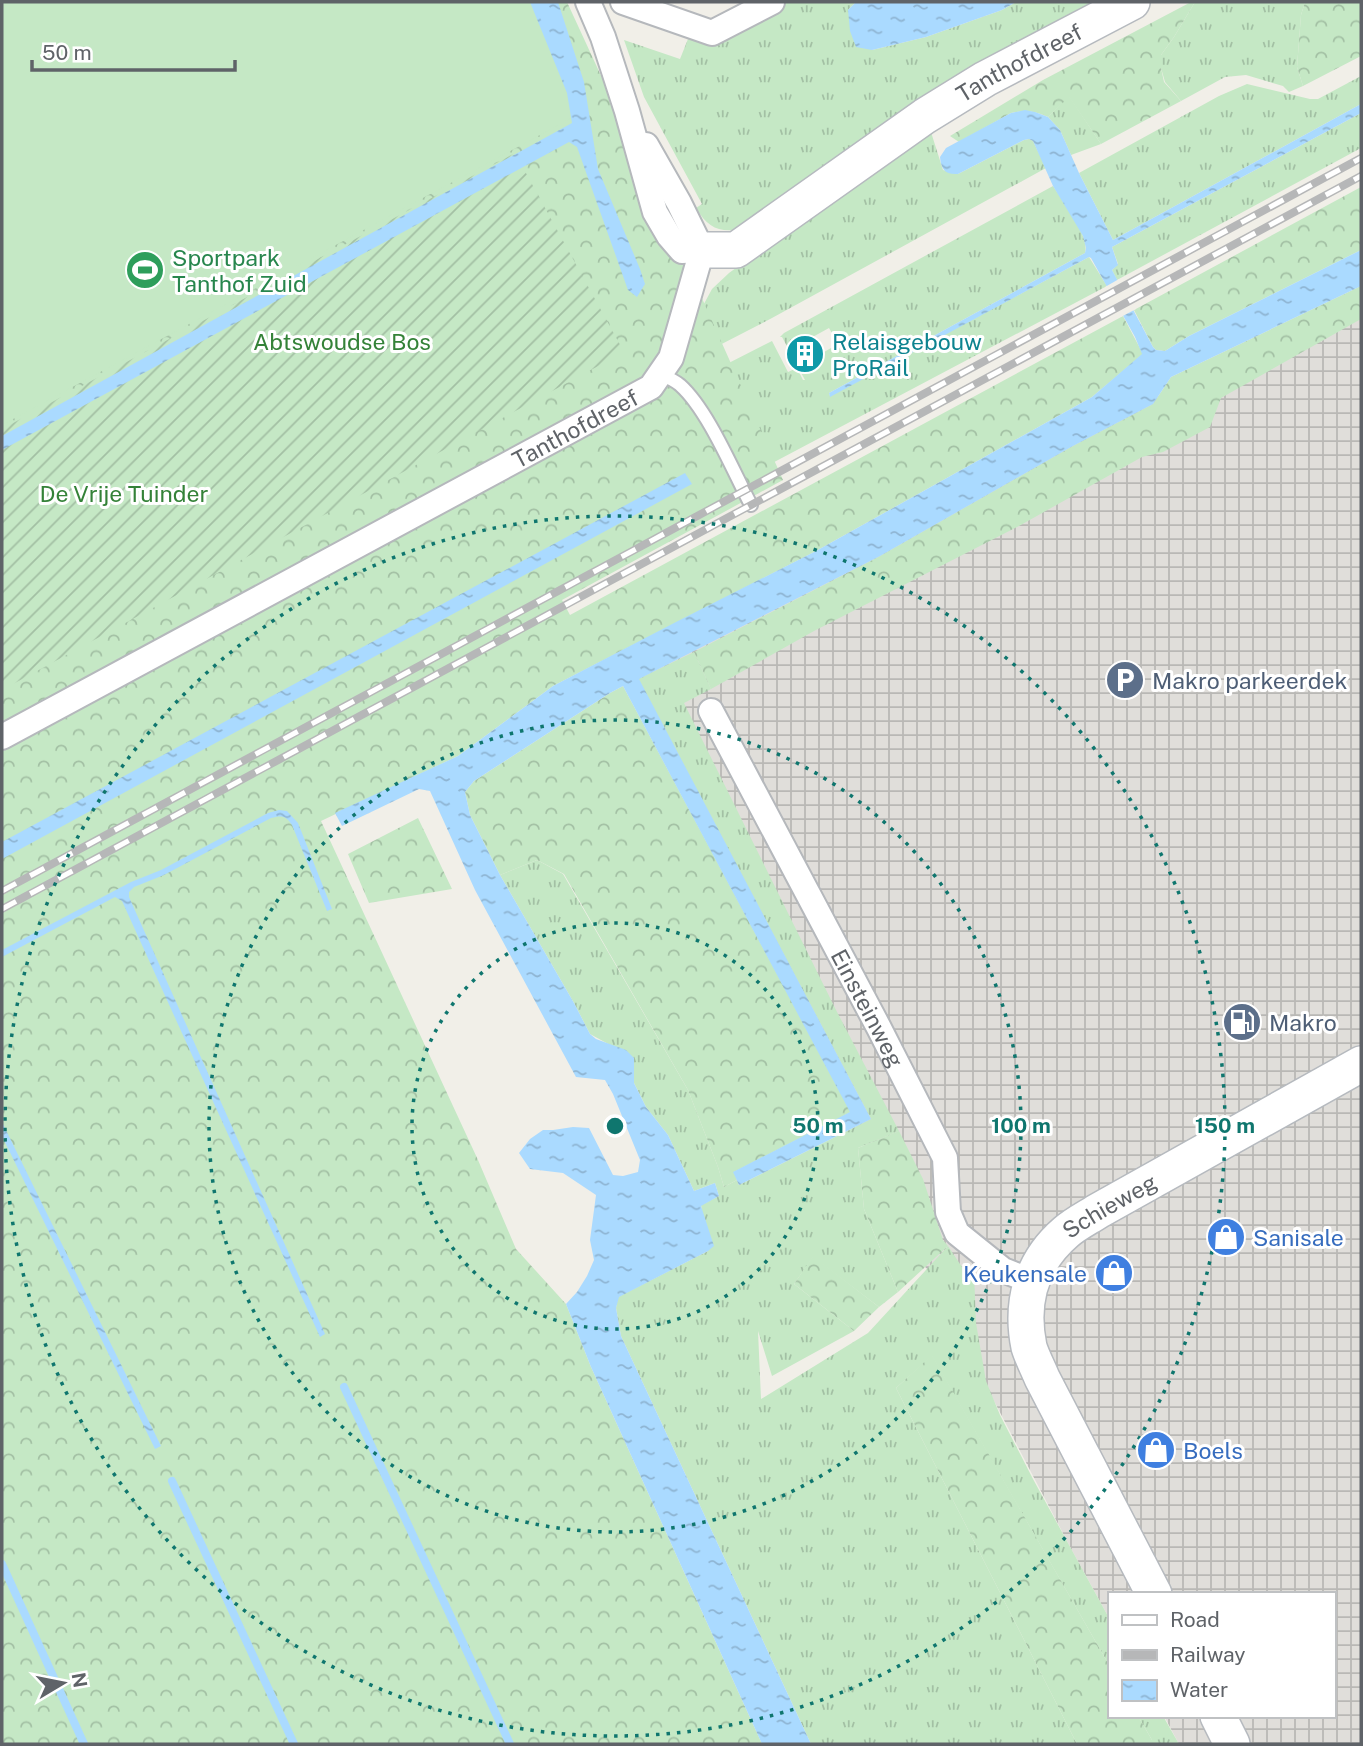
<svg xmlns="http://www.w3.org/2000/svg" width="1363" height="1746" viewBox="0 0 1363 1746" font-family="'Public Sans',sans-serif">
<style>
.industrial{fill:url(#industrial-grid)}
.grass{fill:url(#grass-tufts)}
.forest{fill:url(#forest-crowns)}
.garden{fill:url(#garden-furrows)}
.pitch{fill:#c5e8c5}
.water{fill:url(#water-ripples)}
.pier{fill:#f1efe8}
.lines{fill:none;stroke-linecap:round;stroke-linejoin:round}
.stream{stroke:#aadaff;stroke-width:8}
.lane-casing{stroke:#b5b8bc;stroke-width:16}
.street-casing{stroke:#b5b8bc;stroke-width:28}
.secondary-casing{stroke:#b6babf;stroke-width:38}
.lane{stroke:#fff;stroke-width:12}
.street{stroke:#fff;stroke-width:24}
.secondary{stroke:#fff;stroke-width:35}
.rail-casing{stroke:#b6b7b8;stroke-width:8}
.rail{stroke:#fff;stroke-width:5;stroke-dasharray:16;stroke-linecap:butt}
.ring{fill:none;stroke:#0f766e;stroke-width:3.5;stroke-dasharray:3.5 7}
.labels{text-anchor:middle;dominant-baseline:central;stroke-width:6;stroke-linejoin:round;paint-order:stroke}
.street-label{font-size:23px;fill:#5f6368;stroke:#fff}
.leisure-label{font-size:23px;fill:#27864d;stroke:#fff;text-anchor:start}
.park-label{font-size:23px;fill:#348238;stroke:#fff}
.culture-label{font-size:23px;fill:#0d838f;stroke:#fff;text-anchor:start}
.service-label{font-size:23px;fill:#4e5e75;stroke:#fff;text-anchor:start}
.shop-label{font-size:23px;fill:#366cbe;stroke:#fff;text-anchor:start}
.centre{fill:#0f766e;stroke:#fff;stroke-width:3.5}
.ring-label{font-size:21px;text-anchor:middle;font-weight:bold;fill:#0f766e;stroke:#fff;stroke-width:6;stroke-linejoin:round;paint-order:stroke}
</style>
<defs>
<pattern id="industrial-grid" width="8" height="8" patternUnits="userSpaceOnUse" patternTransform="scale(1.75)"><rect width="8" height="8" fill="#e0deda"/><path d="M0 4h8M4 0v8" fill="none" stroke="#b9b8b5"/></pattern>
<pattern id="grass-tufts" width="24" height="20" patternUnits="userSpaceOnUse" patternTransform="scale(1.75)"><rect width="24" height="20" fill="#c5e8c5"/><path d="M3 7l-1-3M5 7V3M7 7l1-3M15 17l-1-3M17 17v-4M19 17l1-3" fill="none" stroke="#a3c0a4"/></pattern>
<pattern id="forest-crowns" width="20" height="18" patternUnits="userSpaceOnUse" patternTransform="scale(1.75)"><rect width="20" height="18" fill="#c5e8c5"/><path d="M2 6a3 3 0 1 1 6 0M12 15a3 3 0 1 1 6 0" fill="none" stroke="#a3c0a4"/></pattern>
<pattern id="garden-furrows" width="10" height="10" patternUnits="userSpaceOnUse" patternTransform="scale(1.75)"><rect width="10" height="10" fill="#c5e8c5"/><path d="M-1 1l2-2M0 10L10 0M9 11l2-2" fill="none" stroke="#a3c0a4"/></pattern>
<pattern id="water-ripples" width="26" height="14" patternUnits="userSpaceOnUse" patternTransform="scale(1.75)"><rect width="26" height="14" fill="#aadaff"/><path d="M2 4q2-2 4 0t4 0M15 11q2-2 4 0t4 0" fill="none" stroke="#8eb4d2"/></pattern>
</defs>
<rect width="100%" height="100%" fill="#f1efe8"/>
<path class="industrial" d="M1361,286v1458h-182l-15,-28h169v-122h-224v24l-41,-75 -126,-242 -304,-622z"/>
<path class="grass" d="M785,2h71l-8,8 24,40 54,-13 76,-27 14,-8h85l-359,227c-23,4 -34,-1 -46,-21l6,-4 -58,-107 -20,-57 56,19 8,-20 13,3 12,-2z
M1195,2h110l-4,13 -4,52 6,19 -14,6 -6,-6 -37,-11 -21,2 -44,24 -16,-19 -4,-14v-13l13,-18z
M1361,76v28l-248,136 -34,-67 140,-77 28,-12 63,15h8z
M1069,96l32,48 -30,11 -11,-25 -12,-13z
M1361,113v35l-244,132 -5,-10 6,-6 -6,-17z
M930,129l13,41 15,4 66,-34 5,-1 4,2 13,27 -274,150 -60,31 -20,-23 20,-37 17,-16z
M1053,186c10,15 37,50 32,67l-256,140 1,3 259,-139 18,29 -346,183 -44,-100 55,-28 16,31 9,-4 6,12h2l-7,-13 40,-23 -9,-16 -40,22 -7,-13h-2l4,-4z
M694,652l17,37 -27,14 151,305 64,123 -41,17 6,61 34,83 -19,15 -66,-50 -19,27 60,47 -82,45 -14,-45 3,68 107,-66 80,-87 14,21 12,5 2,51 10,58 14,34 33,64 76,139v47l-177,-309 -36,32 181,356h-266l-190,-408 -5,-28 2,-11 90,-46 -7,-46 18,-9 -4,-13 -21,8 -26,-56 -22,-28 -12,-24v-25l-44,-24 -16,-31 -74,-128 37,-15 26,14 125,216 30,77 6,20 13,-7 2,5 132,-66 -233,-440z
M1138,1716h25l16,28h-27v-4z"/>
<path class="forest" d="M2,2h565l84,182 132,296 -221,120 8,15 553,-299 20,38 -51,43 -276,154 -263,135 -95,70 -137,65 157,339 38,89 50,55 25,63 171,377h-760z
M1191,2h4l-21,35 -13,18v13l3,14 17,19 -80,43 -32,-47 -21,20c-12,-6 -24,-7 -37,-4l-52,29 -9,-6 93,-56z
M1305,2h56v54l-58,30 -6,-19 4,-52z
M1361,187v63l-172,86 -24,15 -9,-1 -3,-3 -19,-37z
M1361,286v33l-140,79 -11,29 -47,25 -21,5 -123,69 -205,105 -103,58 -17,-37 186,-96 191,-109 82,-43 18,-27z
M623,686l228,426 -117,60 3,8 -13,7 -6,-20 -30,-77 -124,-216 -27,-14 -37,15 -30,-60 -5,-23 9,-11 136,-88z
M418,818l34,71 -83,14 -21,-49z
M899,1131l24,48 20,61 5,6 -50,46 -34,-83 -6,-61z
M813,1256l66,51 -25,24 -60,-47z
M932,1355l177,310v51h29l14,24v4h-75l-181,-356z"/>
<path class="garden" d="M515,153l109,199 -622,338v-261z"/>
<path class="pitch" d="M2,2h548l25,114 -573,309z"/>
<path class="water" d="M530,2h28l26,80 14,87 42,100 5,15 -8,13 -9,-7 -51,-143 -8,-5 -567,308v-14l570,-313 -5,-30z
M856,2h160l-14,8 -76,27 -54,13 -16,-3 -6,-16 -2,-21z
M1361,104v9l-249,134 6,18 -6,5 41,77 3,3 9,1 24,-15 172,-86v36l-190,91 -18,27 -82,43 -191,109 -241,123 232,440 -132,66 -6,-13 117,-60 -227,-426 -13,7 -136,88 -9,11 5,23 30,60 74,128 16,31 6,5 30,11 8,8v25l12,24 22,28 26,56 21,-8 4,13 -18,10 13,40 -6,5 -89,46 -3,11 5,28 190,408h-49l-171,-377 -25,-63 11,-12 10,-16 7,-16 -4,-20 6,-45 -33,-22 -33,-4 -11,-16 11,-14 13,-9h10l20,-3 16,1 24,47 10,1 15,-4 2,-12 -27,-66 -8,-14 -29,-3 -101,-187 -45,-99 -11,-2 -77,37 -7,-13 123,-57 95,-70 123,-64 140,-71 276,-154 50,-43 -7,-17 -44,-79 -2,-1 -259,140 -1,-4 256,-140 1,-5 -3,-12 -30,-50 -20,-45 -4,-2 -5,1 -66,34c-13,1 -17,-5 -18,-17l6,-9 65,-35 14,-3 10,2 13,5 12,13 19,43 34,67z
M685,473l7,11 -690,375v-17z
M279,810l8,1 11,12 34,86 -5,2 -35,-86c-6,-9 -10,-10 -21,-7l-107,57 -30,12 -5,5v5l196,437 -5,3 -198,-436 -7,-4 -113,60v-7l129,-68 30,-12 107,-57z
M2,1122l159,324 -6,3 -153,-313z"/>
<path class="pier" d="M1119,279l17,30 -15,8 -16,-30z"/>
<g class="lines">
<path class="stream" d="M344,1387l166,357
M172,1481l122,263
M2,1564l82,180"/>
<defs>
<path id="lane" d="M660,374c7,3 14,6 20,11 28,25 53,86 71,120"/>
<g id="street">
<path d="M588,2l15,35 24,74 28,101 14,24 13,15 20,-1"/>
<path d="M623,2l89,31 60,-31"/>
<path d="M646,145l33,58 23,47"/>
<path id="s1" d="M711,711l168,317 66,130 3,54 9,21 46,37 28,11"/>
<path id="s2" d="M2,737l649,-350 20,-29 31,-108"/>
</g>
<g id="secondary">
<path id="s3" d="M702,250h34l189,-134 60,-37 147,-77"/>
<path id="s4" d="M1154,1594l-112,-216c-4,-10 -10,-21 -13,-31 -9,-44 2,-85 37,-115 9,-8 21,-14 32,-21l263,-147"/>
<path d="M1218,1716l14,28"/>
</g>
</defs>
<use href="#lane" class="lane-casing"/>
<use href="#street" class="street-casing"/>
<use href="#secondary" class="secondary-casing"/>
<use href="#lane" class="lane"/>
<use href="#street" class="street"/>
<use href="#secondary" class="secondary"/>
<defs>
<path id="rail" d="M2,891l1359,-733
M2,909l1359,-733"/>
</defs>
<use href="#rail" class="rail-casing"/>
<use href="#rail" class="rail"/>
</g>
<g class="ring">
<circle cx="615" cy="1126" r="203"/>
<circle cx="615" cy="1126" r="406"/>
<circle cx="615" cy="1126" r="610"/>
</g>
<defs>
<symbol id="stadium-disc" viewBox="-11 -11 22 22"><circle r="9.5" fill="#2e9e5b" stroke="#fff"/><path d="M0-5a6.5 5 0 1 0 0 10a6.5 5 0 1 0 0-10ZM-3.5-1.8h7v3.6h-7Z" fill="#fff"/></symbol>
<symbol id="building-disc" viewBox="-11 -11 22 22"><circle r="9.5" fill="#0f9aa8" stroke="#fff"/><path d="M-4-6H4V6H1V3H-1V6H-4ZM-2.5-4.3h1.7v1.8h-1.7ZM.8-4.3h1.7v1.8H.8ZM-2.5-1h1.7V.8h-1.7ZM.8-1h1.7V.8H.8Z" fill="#fff"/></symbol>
<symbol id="parking-disc" viewBox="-11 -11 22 22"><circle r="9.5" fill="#5c6f8a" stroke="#fff"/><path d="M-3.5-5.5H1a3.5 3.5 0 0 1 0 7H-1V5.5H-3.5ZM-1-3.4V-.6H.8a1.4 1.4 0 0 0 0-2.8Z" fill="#fff"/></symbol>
<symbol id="fuel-disc" viewBox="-11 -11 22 22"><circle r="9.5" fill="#5c6f8a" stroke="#fff"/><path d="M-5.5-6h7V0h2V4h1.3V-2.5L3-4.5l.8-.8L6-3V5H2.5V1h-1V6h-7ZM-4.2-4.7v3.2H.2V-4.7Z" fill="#fff"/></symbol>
<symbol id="shop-disc" viewBox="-11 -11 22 22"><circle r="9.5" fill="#3f7fe0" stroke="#fff"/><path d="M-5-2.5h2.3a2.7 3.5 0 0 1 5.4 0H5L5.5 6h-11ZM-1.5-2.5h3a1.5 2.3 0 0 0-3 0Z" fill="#fff"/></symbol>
</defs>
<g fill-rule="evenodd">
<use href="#stadium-disc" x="123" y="248" width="44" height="44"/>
<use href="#building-disc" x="783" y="332" width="44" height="44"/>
<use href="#parking-disc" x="1103" y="658" width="44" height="44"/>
<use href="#fuel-disc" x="1220" y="1000" width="44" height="44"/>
<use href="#shop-disc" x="1204" y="1215" width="44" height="44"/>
<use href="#shop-disc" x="1092" y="1251" width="44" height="44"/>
<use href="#shop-disc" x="1134" y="1428" width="44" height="44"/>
</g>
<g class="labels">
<g class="street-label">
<text stroke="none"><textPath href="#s3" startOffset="374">Tanthofdreef</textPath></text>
<text stroke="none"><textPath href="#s2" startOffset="651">Tanthofdreef</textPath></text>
<text stroke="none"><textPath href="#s1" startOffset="336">Einsteinweg</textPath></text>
<text stroke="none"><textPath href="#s4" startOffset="455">Schieweg</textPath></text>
</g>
<g class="leisure-label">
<text x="172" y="257">Sportpark<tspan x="172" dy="26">Tanthof Zuid</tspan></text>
</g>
<g class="park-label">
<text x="342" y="341">Abtswoudse Bos</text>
<text x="124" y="493">De Vrije Tuinder</text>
</g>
<g class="culture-label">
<text x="832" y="341">Relaisgebouw<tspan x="832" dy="26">ProRail</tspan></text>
</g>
<g class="service-label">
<text x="1152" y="680">Makro parkeerdek</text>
<text x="1269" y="1022">Makro</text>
</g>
<g class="shop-label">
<text x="1253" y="1237">Sanisale</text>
<text x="1087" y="1273" text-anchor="end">Keukensale</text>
<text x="1183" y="1450">Boels</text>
</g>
</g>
<circle cx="615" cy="1126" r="10" class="centre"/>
<g class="ring-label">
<text x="818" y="1133">50 m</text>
<text x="1021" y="1133">100 m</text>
<text x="1225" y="1133">150 m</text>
</g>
<rect width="1363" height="1746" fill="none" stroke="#5f6368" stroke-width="7"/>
<rect x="1108" y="1592" width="228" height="126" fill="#ffffff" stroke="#bfc1c3" stroke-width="2"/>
<rect x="1122" y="1615" width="35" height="10" fill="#ffffff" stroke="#bfc1c3" stroke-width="2"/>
<text x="1170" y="1627" font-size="21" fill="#5f6368">Road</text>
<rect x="1122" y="1650" width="35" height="10" fill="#b6b7b8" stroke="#bfc1c3" stroke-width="2"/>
<text x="1170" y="1662" font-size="21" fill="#5f6368">Railway</text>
<rect x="1122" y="1680" width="35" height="21" fill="url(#water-ripples)" stroke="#bfc1c3" stroke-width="2"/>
<text x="1170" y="1697" font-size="21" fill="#5f6368">Water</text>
<g transform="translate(63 1683) rotate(80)" stroke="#ffffff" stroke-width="5" paint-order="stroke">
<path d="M0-5L12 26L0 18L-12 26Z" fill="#5f6368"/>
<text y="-10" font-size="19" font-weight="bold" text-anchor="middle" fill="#5f6368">N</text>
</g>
<path d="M32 60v10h203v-10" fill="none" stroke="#5f6368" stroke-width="3.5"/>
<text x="42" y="60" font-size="21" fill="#5f6368" stroke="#ffffff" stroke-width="5" paint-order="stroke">50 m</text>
</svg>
